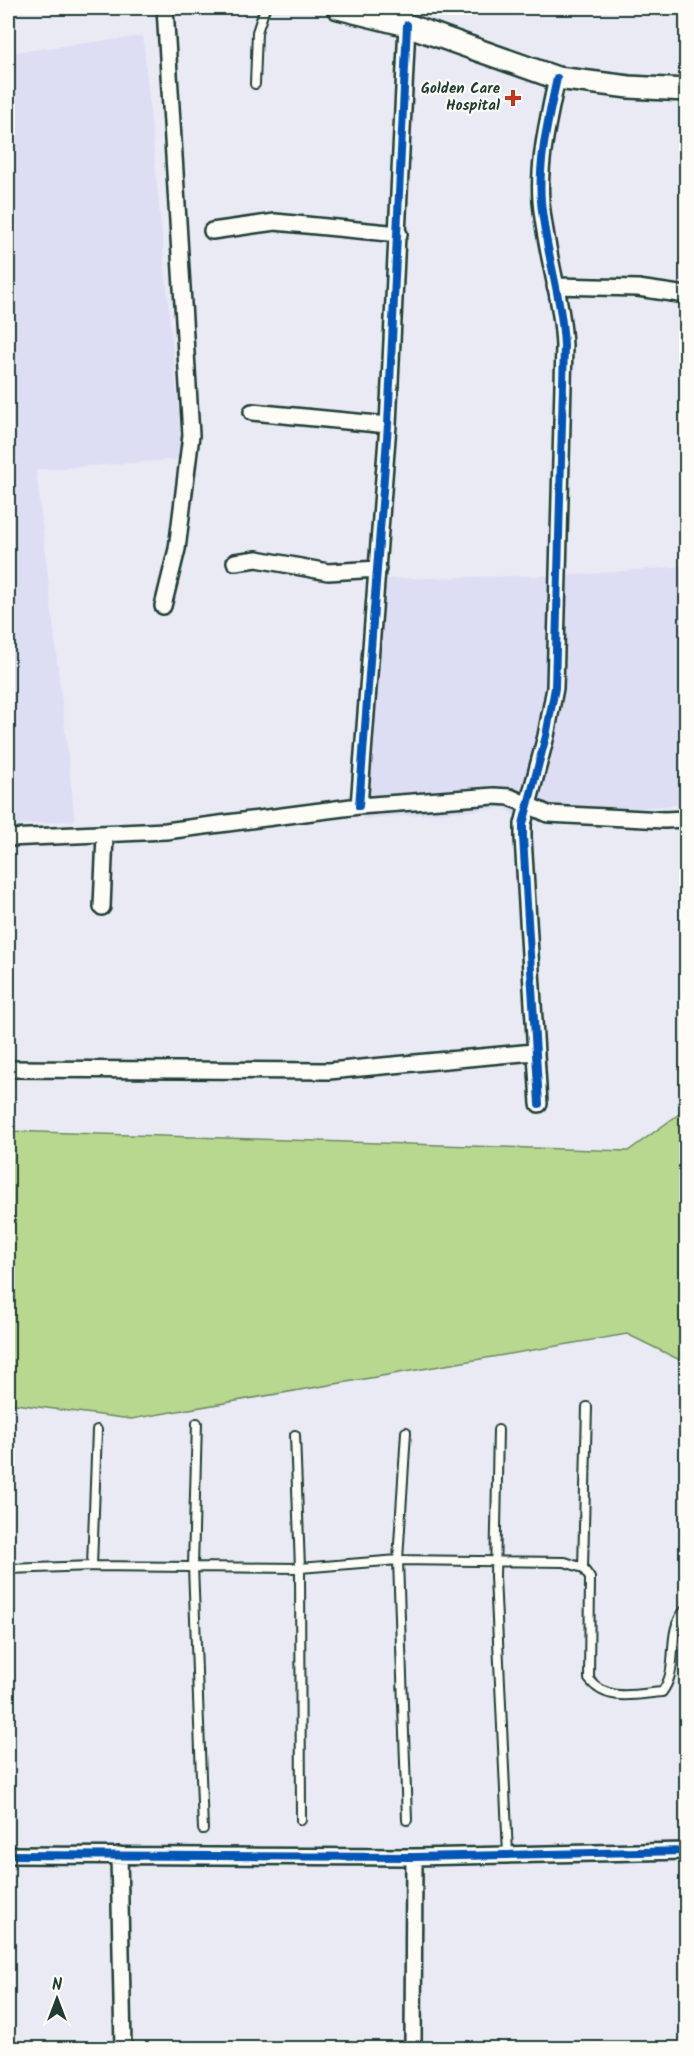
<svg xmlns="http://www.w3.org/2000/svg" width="694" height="2056" viewBox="0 0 694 2056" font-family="Kalam,sans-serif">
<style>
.built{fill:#ddddf4}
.green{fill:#b8d78f;stroke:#6c8a62;stroke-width:1.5}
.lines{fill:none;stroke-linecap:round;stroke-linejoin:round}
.lane-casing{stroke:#1f3d34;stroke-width:12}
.street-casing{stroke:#1f3d34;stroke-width:20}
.secondary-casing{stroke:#1f3d34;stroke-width:26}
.lane{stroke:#fdfcf7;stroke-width:8}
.street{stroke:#fdfcf7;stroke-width:15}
.secondary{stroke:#fdfcf7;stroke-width:21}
.cycleway-casing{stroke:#fdfcf7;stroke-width:11}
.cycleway{stroke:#0057b8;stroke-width:8}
.poi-dot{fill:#c8321e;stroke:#fdfcf7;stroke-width:2}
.labels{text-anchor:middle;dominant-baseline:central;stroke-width:4.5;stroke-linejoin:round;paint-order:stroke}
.poi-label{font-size:15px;font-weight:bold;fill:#1f3d34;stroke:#fdfcf7;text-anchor:end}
</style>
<rect width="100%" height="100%" fill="#eaeaf5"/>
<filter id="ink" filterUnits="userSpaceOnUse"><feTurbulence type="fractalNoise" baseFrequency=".0167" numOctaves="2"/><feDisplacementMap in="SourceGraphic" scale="12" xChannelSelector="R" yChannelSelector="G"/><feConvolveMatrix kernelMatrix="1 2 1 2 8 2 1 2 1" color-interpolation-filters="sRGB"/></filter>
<g filter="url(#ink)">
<path class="built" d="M143,36l40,423 -147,11 39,350 -67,6v-773z
M686,566v238l-166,15 -15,-11 -143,11 15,-240 198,-4z"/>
<path class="green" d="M686,1109v254l-59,-29 -496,85 -123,-16v-272l620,20z"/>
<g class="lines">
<defs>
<path id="lane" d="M255,84l2,-52 8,-24
M197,1423l-4,143 10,263
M498,1430l-3,147 13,277
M406,1432l-8,128 9,260
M295,1435l5,133 1,252
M92,1566l5,-136
M583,1568l4,-161
M8,1569l84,-3 208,2 98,-8 167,2 18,6 7,10 -1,101c18,24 46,15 73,13 19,-25 2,-59 24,-83"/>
<path id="street" d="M212,231l63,-9 124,12
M555,286l83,2 48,7
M252,412l136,13
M235,562l22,-3 71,13 50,-3
M163,606l14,-57 14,-114 -26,-427
M359,806l29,-381 19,-400
M8,838l158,-7 193,-25 135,-10 16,1 38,17 116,6 22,-1
M102,907l3,-72
M8,1069l321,2 205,-19
M539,1104l-16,-267v-13l23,-88 9,-48 9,-342c-2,-49 -19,-96 -23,-145 -3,-41 8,-84 16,-123
M8,1855l406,2 272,-6
M119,1855l4,193
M413,2048l1,-191"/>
<path id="secondary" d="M338,8l69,17 150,53 72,9 57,3"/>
</defs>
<use href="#lane" class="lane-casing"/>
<use href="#street" class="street-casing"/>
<use href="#secondary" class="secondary-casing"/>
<use href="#lane" class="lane"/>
<use href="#street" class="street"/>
<use href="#secondary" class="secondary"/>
<defs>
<path id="cycleway" d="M359,806l29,-381 19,-400
M539,1104l-16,-267v-13l23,-88 9,-48 9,-342c-2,-49 -19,-96 -23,-145 -3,-41 8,-84 16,-123
M8,1855l406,2 272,-6"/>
</defs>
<use href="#cycleway" class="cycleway-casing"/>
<use href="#cycleway" class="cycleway"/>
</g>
</g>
<path class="poi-dot" d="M510 89h6v6h6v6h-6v6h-6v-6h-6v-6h6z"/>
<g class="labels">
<g class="poi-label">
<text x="500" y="89">Golden Care<tspan x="500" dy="17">Hospital</tspan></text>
</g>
</g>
<rect width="694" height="2056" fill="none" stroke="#fdfcf7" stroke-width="30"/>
<rect x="15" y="15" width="664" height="2026" fill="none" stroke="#1f3d34" stroke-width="2" filter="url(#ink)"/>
<g transform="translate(57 1999)" stroke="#fdfcf7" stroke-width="4.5" paint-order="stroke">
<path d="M0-4.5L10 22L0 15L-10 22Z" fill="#1f3d34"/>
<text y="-9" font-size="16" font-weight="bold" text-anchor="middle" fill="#1f3d34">N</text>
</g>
</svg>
